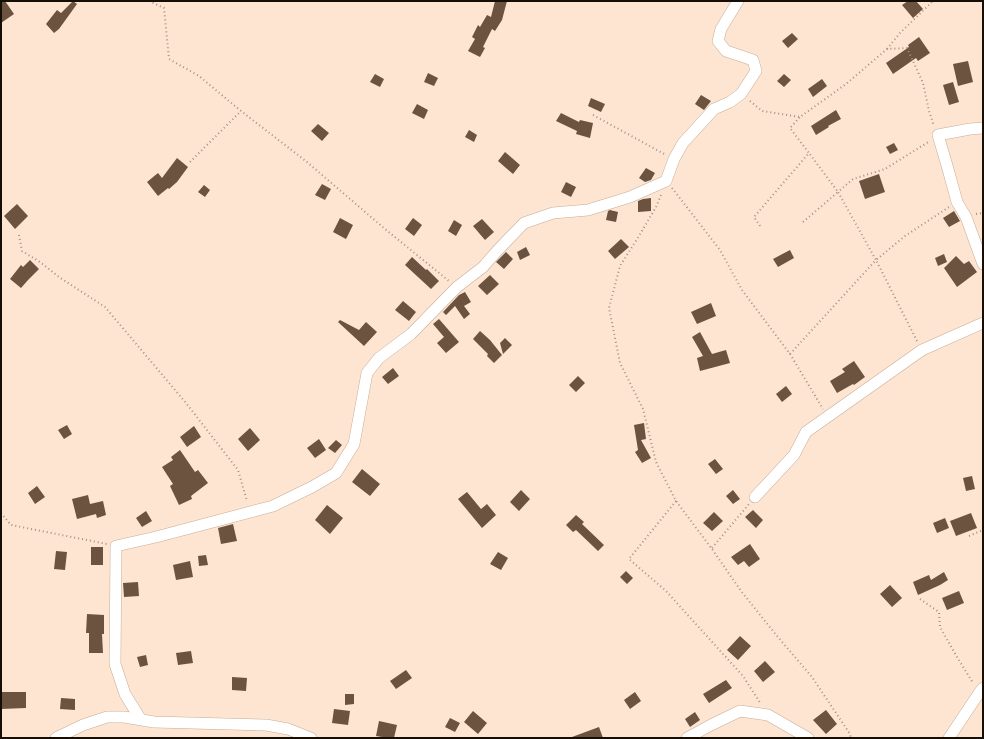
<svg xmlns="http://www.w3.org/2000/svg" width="984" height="739" viewBox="0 0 984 739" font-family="'IBM Plex Serif',serif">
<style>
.building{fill:#6c533f}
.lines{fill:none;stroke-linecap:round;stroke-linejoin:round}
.minor-casing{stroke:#c9ac95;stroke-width:12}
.path{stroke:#a49183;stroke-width:2;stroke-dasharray:1 3;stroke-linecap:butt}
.minor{stroke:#fff;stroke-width:11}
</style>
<rect width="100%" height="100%" fill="#fde5d2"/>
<path class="building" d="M1,1h4l9,13 -13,9z
M73,1l4,3 -18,25 -5,4 -8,-9 11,-14 4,3z
M495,1h12l-5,19 -7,11 -3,-2 -9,18 2,1 -5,9 -12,-6 7,-12 -3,-2 6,-12 2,2 7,-12 4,2z
M908,1h8l7,8 -10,9 -11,-13z
M792,33l6,6 -10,9 -6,-7z
M919,37l11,16 -12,8 -2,-3 -23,16 -7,-11 23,-16 -1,-2z
M968,61l5,21 -15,4 -5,-22z
M428,73l10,5 -4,8 -10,-4z
M375,74l9,5 -4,8 -10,-5z
M784,74l7,6 -7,7 -7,-6z
M822,79l5,7 -14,11 -5,-8z
M953,82l6,20 -10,3 -6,-20z
M701,95l10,6 -7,9 -9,-6z
M591,98l14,6 -4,8 -13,-6z
M417,104l11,6 -4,9 -12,-6z
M836,110l5,9 -13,7 1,1 -13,8 -5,-9z
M561,113l18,9 1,-2 13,3 -3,15 -14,-4 1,-3 -21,-10z
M318,124l11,9 -7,8 -11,-10z
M469,130l8,5 -3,7 -9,-5z
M894,143l4,7 -8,4 -4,-7z
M505,152l15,13 -7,9 -15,-13z
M177,158l11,9 -11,15 -8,7 -1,-1 -10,8 -11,-14 11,-9 4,5z
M646,168l9,5 -4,7 -6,2 -6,-4z
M879,174l6,18 -20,7 -6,-18z
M566,182l10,5 -5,10 -10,-5z
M322,184l9,5 -6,11 -10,-5z
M204,185l6,5 -5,7 -7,-5z
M651,198v13l-13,1v-11l5,-2z
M17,204l11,12 -13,13 -11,-13z
M610,210l8,2 -2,10 -10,-2 2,-9z
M954,211l6,10 -11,6 -6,-9z
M340,218l13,7 -7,14 -13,-7z
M413,218l9,7 -8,11 -9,-7z
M482,219l12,13 -9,8 -12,-14z
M454,220l8,5 -6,11 -8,-5z
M621,239l8,8 -14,12 -7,-8z
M526,247l4,8 -10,5 -3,-8z
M790,250l4,8 -16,9 -5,-8z
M506,252l7,7 -9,10 -8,-7z
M944,254l3,8 -9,4 -3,-8z
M956,256l8,8 5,-3 8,11 -20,15 -13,-19z
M412,257l14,13 1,-1 12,12 -8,8 -26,-24z
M30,260l9,9 -11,11 -7,8 -11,-9 11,-14 2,2z
M490,275l9,9 -12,11 -9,-9z
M465,292l6,10 -7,4 6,8 -6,5 -9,-13 -9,9 -3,-3 16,-17z
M403,301l13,11 -7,9 -14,-11z
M711,303l5,13 -19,8 -6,-12z
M439,319l20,23 -13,11 -9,-10 7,-6 -11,-13z
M340,320l19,10 7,-8 11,10 -13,14 -26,-24z
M480,331l10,9 12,15 -8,8 -7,-7 1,-2 -15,-15z
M700,332l12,22 14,-4 4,13 -30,8 -3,-13 6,-2 -11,-19z
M505,338l7,7 -9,9 -3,-11z
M854,361l11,16 -11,8 -1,-1 -16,9 -7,-12 15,-9 -3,-3z
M393,368l6,8 -11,8 -6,-7z
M578,376l7,7 -9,9 -7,-7z
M786,386l6,8 -10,8 -6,-8z
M644,423l2,16 -5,1 10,18 -9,5 -7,-11 3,-2 -4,-25z
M67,425l5,9 -8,5 -6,-9z
M194,426l7,11 -14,10 -7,-10z
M250,428l10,12 -12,11 -10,-12z
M319,439l7,11 -11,8 -8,-10z
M336,440l6,5 -7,8 -7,-5z
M180,450l15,22 3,-2 10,13 -17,13 1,3 -13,6 -9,-19 3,-2 -11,-17 11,-7 -2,-3z
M715,459l8,10 -7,5 -8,-10z
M362,469l18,15 -10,12 -18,-14z
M972,476l3,13 -9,2 -3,-13z
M37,486l8,11 -10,7 -7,-11z
M521,490l9,9 -11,12 -9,-9z
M733,490l7,9 -7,5 -7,-8z
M467,492l14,17 6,-5 9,11 -14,13 -24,-29z
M88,495l2,9 13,-3 3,14 -9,3 -1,-4 -19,5 -5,-20z
M327,505l16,13 -13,16 -15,-14z
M753,510l10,10 -7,8 -11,-11z
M146,511l6,10 -10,6 -6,-9z
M714,512l9,9 -11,10 -9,-8z
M971,513l6,15 -21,8 -6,-15z
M576,515l8,7 -2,2 22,21 -6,6 -22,-21 -3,2 -7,-7z
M945,518l4,10 -12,5 -4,-10z
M233,524l4,17 -16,3 -3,-16z
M750,544l10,15 -11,8 -5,-6 -6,4 -7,-8z
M91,547h12v18h-12z
M56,551l11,1 -2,18 -11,-1z
M498,552l10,6 -7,12 -11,-6z
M206,555l2,10 -9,1 -1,-10z
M190,561l3,16 -17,3 -3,-15z
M626,571l7,7 -6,6 -7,-7z
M944,572l4,8 -8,5 -22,10 -5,-13 16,-7 2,5z
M138,582l1,14 -15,1 -1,-14z
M890,585l12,13 -10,9 -12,-13z
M959,591l5,12 -17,7 -5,-12z
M87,614l17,1v19h-2l1,19h-14v-20h-3z
M740,636l11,10 -13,14 -11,-10z
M191,651l2,12 -15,2 -2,-12z
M146,655l2,10 -8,2 -3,-10z
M765,661l10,11 -12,10 -9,-11z
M406,670l6,8 -16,11 -6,-8z
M232,677l15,1 -1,13 -14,-1z
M726,680l6,8 -23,15 -6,-9z
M1,692h25v16l-25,1z
M635,692l6,9 -11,8 -6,-9z
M345,694h9v10l-9,1z
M61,698l14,1v11l-15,-1z
M334,709l16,2 -2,14 -16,-2z
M826,710l11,14 -11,10 -13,-14z
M473,711l14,12 -9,11 -14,-12z
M695,712l5,8 -10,7 -5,-8z
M450,718l10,5 -5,9 -10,-5z
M379,721l18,4 -3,13h-6l-12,-2z
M599,727l4,11h-31v-1z"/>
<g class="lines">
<defs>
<path id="minor" d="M983,128l-13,1 -32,6 10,34 9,33 9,15 17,47
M755,497l39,-42 12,-23 116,-82 61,-27
M141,720l-16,-26 -10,-30 1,-118 40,-9 117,-31 39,-19 24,-14 18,-29 13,-71 12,-15 32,-24 46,-47 26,-20 14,-16 27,-28 29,-10 35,-3 42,-13 36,-16 8,-22 9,-16 31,-34 16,-7 11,-8 15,-23 -3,-11 -27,-9 -8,-10 3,-12 17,-28
M56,738l27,-13 24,-8h17l30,5 112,3 22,4 23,9
M687,738l24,-13 29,-14 28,4 40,23
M949,738l30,-45 4,-5"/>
</defs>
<use href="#minor" class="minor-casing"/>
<path class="path" d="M149,1l15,7 5,51 30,17 42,35 66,51 78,67 64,52
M887,49l13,-16 33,-32
M750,101l12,10 38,6 46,-33 41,-35 20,-1 16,35 6,28 5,15
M593,115l73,40
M190,162l51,-51
M672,188l48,62 22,40 48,64 33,55
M661,195l-5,12 -17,29 -19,30 -11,42 11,55 23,46 13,53 20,39 36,48 29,42 36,45 35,41 38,57 1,4
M976,214l7,-1
M803,222l35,-30 -29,-39
M760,226l-6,-9 55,-64 -19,-25 10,-11
M19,235l3,16 18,11 19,15 46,30 81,96 52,67 9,31
M917,341l-41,-81 29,-24 44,-29
M790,354l86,-94 -38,-68 15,-13 32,-10 45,-28
M676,501l-47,58 37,32 77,85 18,28
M1,513l10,12 96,19
M969,536l14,-6
M712,548l37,-44
M920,599l19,13 1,15 17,30 16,26"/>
<use href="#minor" class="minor"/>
</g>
<rect width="984" height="739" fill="none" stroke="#160d05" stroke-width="4"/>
</svg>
